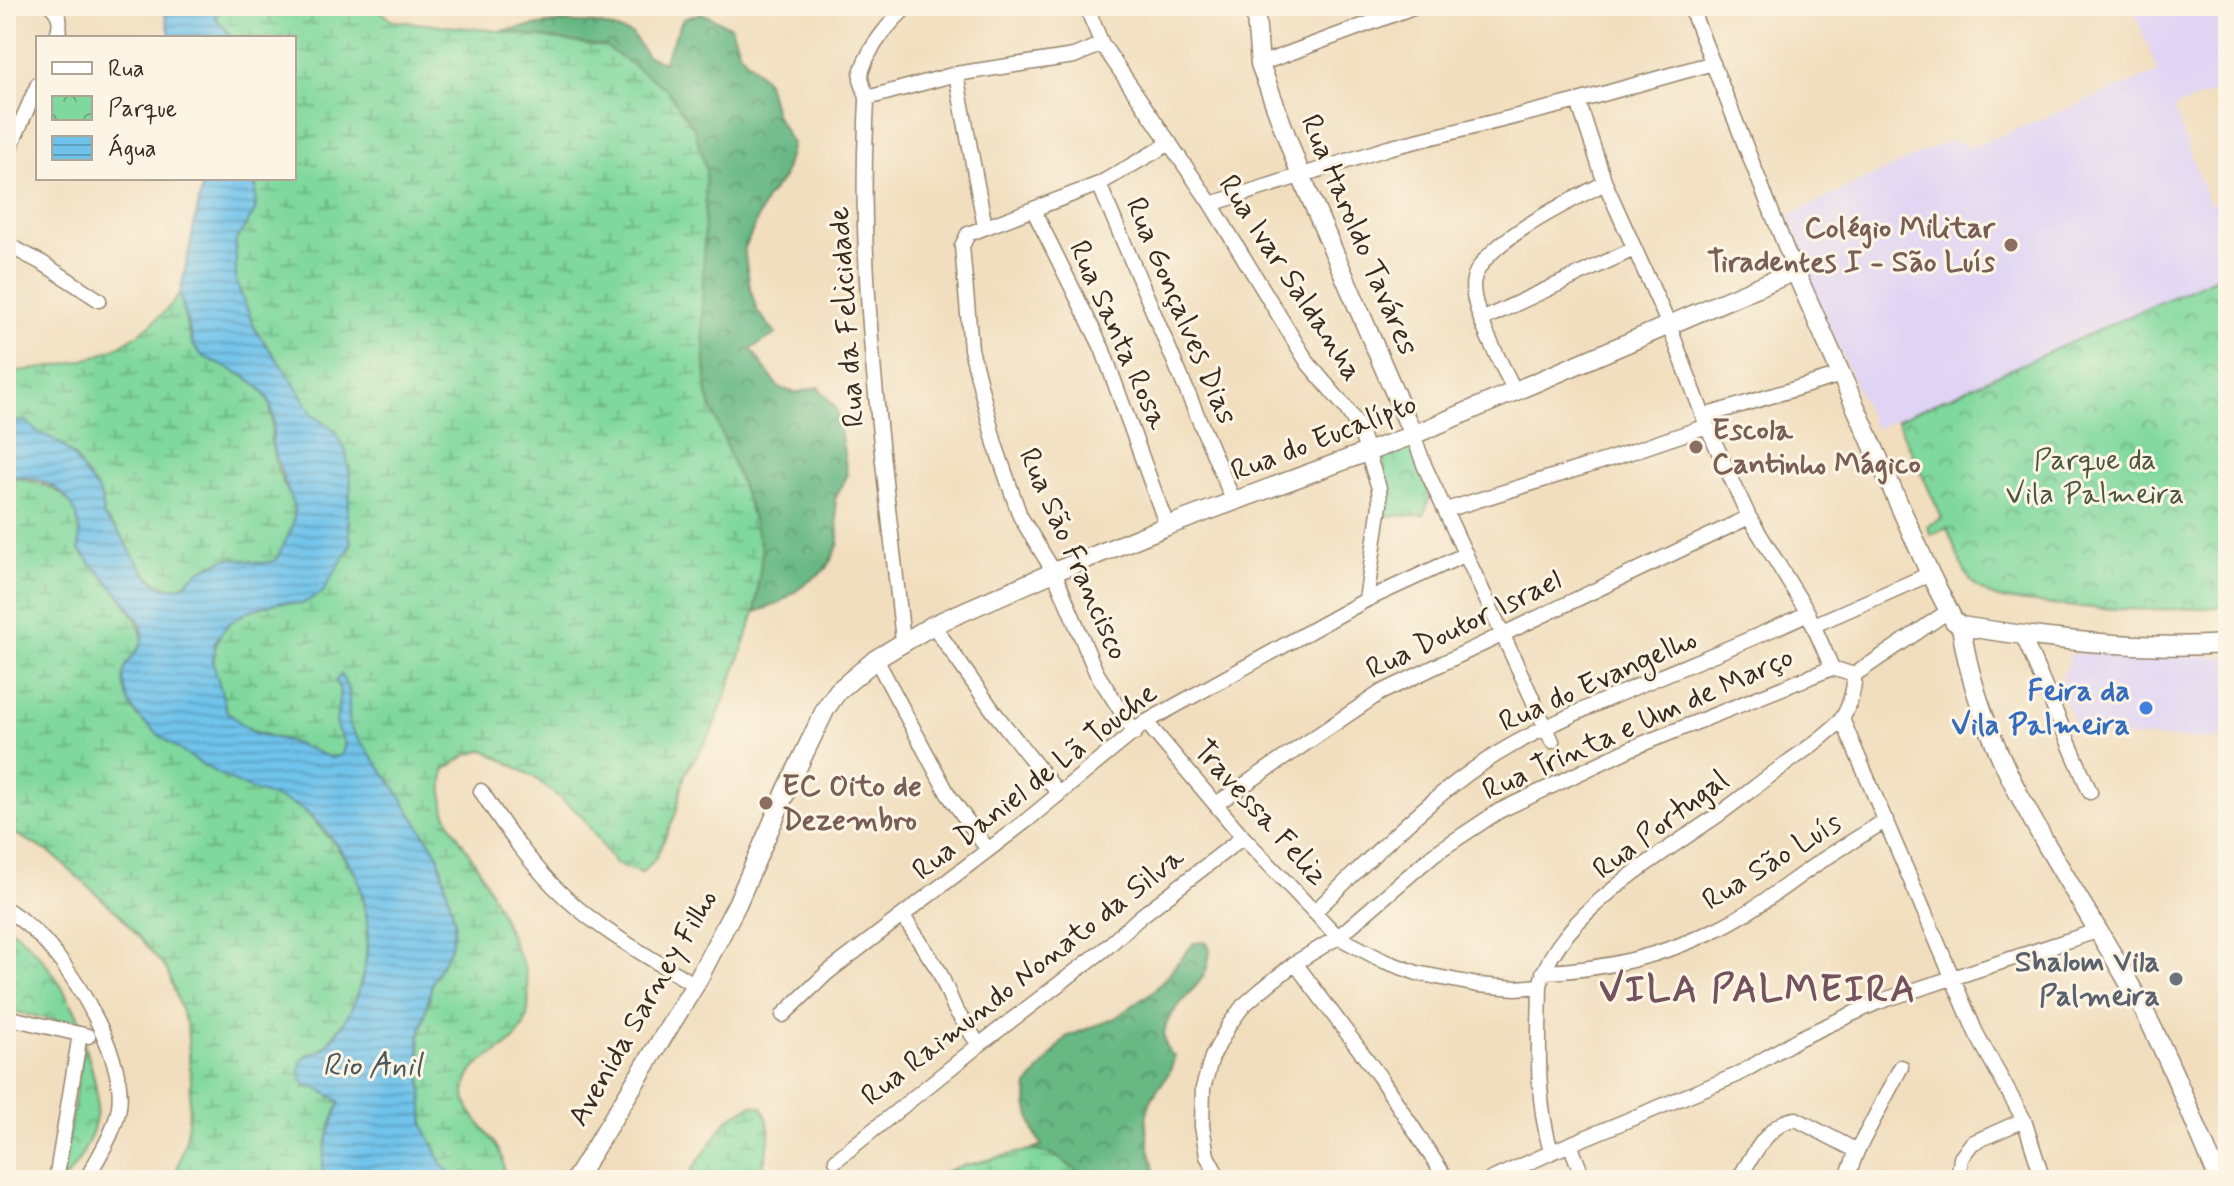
<svg xmlns="http://www.w3.org/2000/svg" width="2234" height="1186" viewBox="0 0 2234 1186" font-family="Mynerve,sans-serif">
<style>
.built{fill:#e0d4f4}
.forest{fill:url(#forest-crowns);stroke:#517151;stroke-width:2}
.wetland{fill:url(#wetland-marsh);stroke:#5d815e;stroke-width:2}
.park{fill:url(#park-crowns);stroke:#5d815e;stroke-width:2}
.water{fill:url(#water-rules);stroke:#557684;stroke-width:2}
.lines{fill:none;stroke-linecap:round;stroke-linejoin:round}
.minor-casing{stroke:#96846e;stroke-width:17}
.tertiary-casing{stroke:#96846e;stroke-width:21}
.minor{stroke:#fff;stroke-width:14}
.tertiary{stroke:#fff;stroke-width:18}
.education-dot{fill:#8d6e63;stroke:#fcf5e5;stroke-width:3}
.shop-dot{fill:#3f7fe0;stroke:#fcf5e5;stroke-width:3}
.worship-dot{fill:#6b7280;stroke:#fcf5e5;stroke-width:3}
.labels{text-anchor:middle;dominant-baseline:central;stroke-width:6;stroke-linejoin:round;paint-order:stroke}
.education-label{font-size:30px;font-weight:bold;fill:#785e54;stroke:#fcf5e5;text-anchor:start}
.street-label{font-size:30px;fill:#3b2a1e;stroke:#fcf5e5}
.park-label{font-size:30px;fill:#4c563e;stroke:#fcf5e5}
.shop-label{font-size:30px;font-weight:bold;fill:#366cbe;stroke:#fcf5e5;text-anchor:end}
.worship-label{font-size:30px;font-weight:bold;fill:#5b616d;stroke:#fcf5e5;text-anchor:end}
.water-label{font-size:32px;font-style:italic;fill:#4b585c;stroke:#fcf5e5}
.district-label{font-size:38px;font-weight:bold;letter-spacing:2px;fill:#73525e;stroke:#fcf5e5}
</style>
<defs>
<pattern id="forest-crowns" width="20" height="18" patternUnits="userSpaceOnUse" patternTransform="scale(2)"><rect width="20" height="18" fill="#67b884"/><path d="M2 6a3 3 0 1 1 6 0M12 15a3 3 0 1 1 6 0" fill="none" stroke="#56966b"/></pattern>
<pattern id="wetland-marsh" width="20" height="14" patternUnits="userSpaceOnUse" patternTransform="scale(2)"><rect width="20" height="14" fill="#7fd89d"/><path d="M1 5h8M5 5V1M11 12h8M15 12V8" fill="none" stroke="#69af7f"/></pattern>
<pattern id="park-crowns" width="20" height="18" patternUnits="userSpaceOnUse" patternTransform="scale(2)"><rect width="20" height="18" fill="#7fd89d"/><path d="M2 6a3 3 0 1 1 6 0M12 15a3 3 0 1 1 6 0" fill="none" stroke="#69af7f"/></pattern>
<pattern id="water-rules" width="6" height="5" patternUnits="userSpaceOnUse" patternTransform="scale(2)"><rect width="6" height="5" fill="#6fc3eb"/><path d="M0 2.5h6" fill="none" stroke="#5c9fbe"/></pattern>
</defs>
<rect width="100%" height="100%" fill="#fcf5e5"/>
<filter id="ink" filterUnits="userSpaceOnUse"><feTurbulence type="fractalNoise" baseFrequency=".0125" numOctaves="2"/><feDisplacementMap in="SourceGraphic" scale="16" xChannelSelector="R" yChannelSelector="G"/><feConvolveMatrix kernelMatrix="1 2 1 2 8 2 1 2 1" color-interpolation-filters="sRGB"/></filter>
<filter id="wash" filterUnits="userSpaceOnUse"><feTurbulence type="fractalNoise" baseFrequency=".006" numOctaves="4" result="noise"/><feDisplacementMap in="SourceGraphic" scale="32" xChannelSelector="R" yChannelSelector="G"/><feGaussianBlur stdDeviation="1.8" result="paint"/><feColorMatrix in="noise" values="0 0 0 0 0 0 0 0 0 0 0 0 0 0 0 0 0 1.4 0 .05"/><feComposite in="paint" operator="in"/></filter>
<g filter="url(#wash)">
<rect width="100%" height="100%" fill="#f1debe"/>
<path class="built" d="M2132,6h96v80l-54,22 35,96 19,-5v73l-353,157 -93,-210 167,-79 23,7 186,-75z
M2072,653l156,4v81l-5,-8 -3,9 -140,-3 -21,-49z"/>
<path class="forest" d="M702,13l29,14 9,26 27,29 8,32 17,30 -9,34 -17,21 -22,51 6,38 7,23 19,23 -25,15 28,39 17,5 22,-6 18,22 8,44 3,23 -12,23 4,44 -12,25 -49,36 -23,8 7,-61 -14,-48 -41,-107 -5,-80 -96,-269 -106,-16 61,-9 37,2 34,10 15,22 16,6 20,-43z
M1206,942l4,8c-1,8 -2,18 -6,25 -15,25 -60,51 -30,82 -2,19 -18,30 -24,46 -10,26 2,51 6,77h-65l-39,-26 -22,-4 12,-5 -8,-13 -7,-28 1,-19 38,-48 49,-19 40,-28 39,-47z"/>
<path class="wetland" d="M225,6h52l6,3 91,-3 19,15 107,10 106,16 59,41 29,40 12,41 -4,147 5,80 41,107 14,48 -7,61 -21,62 -23,59 -26,41 -9,39 -20,45 -14,15 -27,-9 -34,-49 -47,-38 -49,-27 -18,5 -23,15c-6,49 9,56 32,94 16,27 27,55 39,83 4,9 10,19 11,29 18,90 -61,65 -61,118 0,28 48,49 37,86h-45l-14,-14 -19,-40 -5,-88 14,-58 18,-33 4,-25 -17,-67 -45,-70 -44,-59 -1,-13 -8,-22 -4,35 9,18 -3,11c-18,6 -35,-7 -52,-13 -25,-9 -39,-7 -60,-27 -7,-7 -11,-24 -14,-34 -13,-59 34,-82 86,-78l49,-58 -4,-31 4,-30 -5,-32 -11,-21 -21,-15 -24,-39 -34,-46 -20,-49v-42l19,-29 1,-33h38v-140h-62l-17,-21z
M180,294c4,16 6,34 12,49 9,20 53,26 70,48 15,20 8,31 10,53 4,53 45,54 4,116 -22,8 -29,-4 -49,0 -8,1 -22,8 -29,12 -5,3 -9,10 -14,13 -29,14 -49,-27 -60,-45 -6,-9 -14,-16 -21,-24 0,-26 -6,-25 -19,-44 -4,-5 -6,-12 -10,-16 -18,-20 -43,-25 -68,-30v-54c74,-5 126,-18 174,-78z
M12,477c46,8 74,21 67,73 16,18 69,70 63,94 -2,9 -9,14 -15,20l10,52 46,36 121,58 30,33 24,35 9,42 -1,41 -12,46 -31,43 -17,5c-7,11 -7,19 0,31l12,2 22,14c-10,26 -18,49 -18,78h-148l13,-45 4,-54 -4,-55 -20,-56 -47,-55 -69,-62 -45,-24v-351z
M752,1105l10,2c15,28 3,44 -2,73h-75l42,-60z
M1030,1150l22,4 39,26h-167l34,-13z"/>
<path class="park" d="M2228,272v334c-62,6 -123,4 -185,-2 -22,-3 -47,-2 -65,-16 -16,-13 -23,-42 -31,-60l-16,7 -4,-9 15,-8 -45,-98z
M1412,444l19,48 -7,23 -40,1v-61z
M6,925c37,26 57,62 77,101l-77,-16z
M84,1044c21,58 18,87 -19,136h-4z"/>
<path class="water" d="M163,6h62l-10,11 17,21h-61z
M204,178h52l-1,33 -19,29v42l20,49 34,46 24,39 21,15 11,21 5,32 -4,30 4,31 -28,47 -21,12 -21,-2 -30,8 -23,14 -13,18 -2,20 14,50 27,21 34,8 44,17 10,-3 3,-11 -9,-18 4,-35 -4,-10 5,-7 8,18v34l44,59 45,70 17,67 -4,25 -18,33 -14,58 5,88 19,40 14,14h-135c0,-29 8,-52 18,-78l-22,-14 -12,-2c-5,-8 -8,-14 -5,-23 4,-11 16,-8 24,-16 32,-33 47,-83 42,-129 -2,-12 -5,-30 -10,-41 -9,-20 -36,-54 -53,-67 -15,-10 -35,-14 -51,-20 -34,-13 -87,-46 -113,-72 -12,-11 -23,-41 -12,-55 9,-13 19,-20 13,-38 -7,-18 -47,-59 -62,-75 6,-48 -24,-76 -73,-73v-51l4,-4 17,-1c10,14 17,12 31,21 12,9 18,17 25,29 13,20 20,18 20,45 7,8 15,15 21,24 11,18 31,60 60,45 5,-3 9,-10 14,-13 8,-4 21,-11 29,-13 19,-3 29,9 49,1l16,-32 3,-17 -23,-66 2,-26 -5,-19 -10,-13 -16,-12 -41,-19 -9,-12 -13,-50z"/>
</g>
<g filter="url(#ink)">
<g class="lines">
<defs>
<path id="minor" d="M51,6c11,10 10,19 5,32
M1086,6l16,38 109,160 97,159 38,45 14,22 19,58 1,17 -14,95
M1690,6l105,265
M1260,64l156,-58
M956,74l29,153
M867,98l89,-24 118,-18 28,-12
M1578,101l27,82 63,140 39,103 42,91 59,96 24,55
M6,157l32,-73
M1099,184l135,318
M1211,204l177,-56 190,-47 135,-38
M1034,211l68,137 65,178
M6,244l38,20 55,36
M1481,320l153,-71
M1516,393c-12,-24 -49,-89 -42,-114 9,-37 98,-79 131,-96
M1704,416l137,-41
M1413,435l12,32 127,274
M1446,510l167,-52 94,-32
M933,625l61,87 65,82
M1814,625l116,-51
M2023,636l67,156
M903,641c-18,-171 -45,-345 -37,-517 0,-8 1,-17 1,-25 -1,-10 -9,-18 -5,-29 7,-23 28,-48 46,-64
M876,659l72,135 40,56
M1854,675l93,-63
M1842,719l134,314 48,87 19,60
M1146,722l97,115 95,100 46,24 33,12 61,12 38,3 24,-2
M1135,733l-39,-61 -42,-100 -34,-56 -25,-72 -24,-95 -9,-103 6,-12 131,-50 71,-41
M481,791c25,38 51,76 85,107 38,35 85,60 129,87
M1216,804l164,-111 369,-176
M6,909c17,11 33,25 46,41 28,34 74,111 67,157 -4,26 -21,50 -33,73
M1314,912c63,-59 124,-126 200,-168 94,-51 197,-85 294,-131
M903,916l36,55 16,38 24,36
M1295,963l84,113 68,104
M1543,972c59,-2 119,-16 172,-42 38,-18 69,-44 103,-67 23,-15 46,-29 68,-43
M783,1015l44,-42 199,-152 120,-99 220,-122 100,-46
M6,1017l82,19
M1570,1144l14,36
M1551,1152c-16,-57 -12,-107 -11,-166 13,-68 123,-133 178,-171 23,-17 46,-35 69,-52 18,-13 38,-26 53,-42 9,-11 15,-33 14,-46
M836,1160l143,-115 127,-97 34,-31 103,-80
M56,1180l24,-146
M1220,1180l-13,-24 -5,-30 1,-38 9,-31 17,-32 14,-19 17,-15 35,-28 43,-26 96,-83 65,-43 133,-63 200,-80 22,7
M1490,1180l80,-36 167,-69 61,-36 80,-37 219,-71
M1738,1180c13,-21 31,-59 58,-61l61,32
M1846,1180l11,-29 44,-84
M1958,1180l3,-22 11,-15 52,-23"/>
<path id="tertiary" d="M1255,6l5,58 41,112 112,259
M1961,626c19,135 108,249 173,366 33,60 58,125 85,188
M575,1180l120,-195 42,-81 51,-117 38,-79 12,-17 38,-32 57,-34 121,-53 113,-46 246,-91 382,-164 135,303 24,47 7,5c89,14 177,24 267,18"/>
</defs>
<use href="#minor" class="minor-casing"/>
<use href="#tertiary" class="tertiary-casing"/>
<use href="#minor" class="minor"/>
<use href="#tertiary" class="tertiary"/>
</g>
</g>
<g class="education-dot">
<circle cx="2011" cy="245" r="8"/>
<circle cx="1696" cy="447" r="8"/>
<circle cx="766" cy="803" r="8"/>
</g>
<circle class="shop-dot" cx="2146" cy="708" r="8"/>
<circle class="worship-dot" cx="2176" cy="979" r="8"/>
<g class="labels">
<g class="education-label">
<text x="1995" y="228" text-anchor="end">Colégio Militar<tspan x="1995" dy="34">Tiradentes I - São Luís</tspan></text>
<text x="1712" y="430">Escola<tspan x="1712" dy="34">Cantinho Mágico</tspan></text>
<text x="782" y="786">EC Oito de<tspan x="782" dy="34">Dezembro</tspan></text>
</g>
<g class="street-label">
<text transform="translate(1359 235) rotate(67)">Rua Haroldo Taváres</text>
<text transform="translate(1290 278) rotate(57)">Rua Ivar Saldanha</text>
<text transform="translate(1181 311) rotate(67)">Rua Gonçalves Dias</text>
<text transform="translate(847 317) rotate(-94)">Rua da Felicidade</text>
<text transform="translate(1118 335) rotate(66)">Rua Santa Rosa</text>
<text transform="translate(1324 438) rotate(-21)">Rua do Eucalípto</text>
<text transform="translate(1073 554) rotate(66)">Rua São Francisco</text>
<text transform="translate(1464 625) rotate(-26)">Rua Doutor Israel</text>
<text transform="translate(1598 681) rotate(-24)">Rua do Evangelho</text>
<text transform="translate(1638 724) rotate(-24)">Rua Trinta e Um de Março</text>
<text transform="translate(1035 782) rotate(-38)">Rua Daniel de Lã Touche</text>
<text transform="translate(1260 813) rotate(48)">Travessa Feliz</text>
<text transform="translate(1661 825) rotate(-37)">Rua Portugal</text>
<text transform="translate(1772 862) rotate(-32)">Rua São Luís</text>
<text transform="translate(1023 977) rotate(-38)">Rua Raimundo Nonato da Silva</text>
<text transform="translate(643 1008) rotate(-60)">Avenida Sarney Filho</text>
</g>
<g class="park-label">
<text x="2095" y="460">Parque da<tspan x="2095" dy="34">Vila Palmeira</tspan></text>
</g>
<g class="shop-label">
<text x="2130" y="691">Feira da<tspan x="2130" dy="34">Vila Palmeira</tspan></text>
</g>
<g class="worship-label">
<text x="2160" y="962">Shalom Vila<tspan x="2160" dy="34">Palmeira</tspan></text>
</g>
<g class="water-label">
<text x="372" y="1066">Rio Anil</text>
</g>
<g class="district-label">
<text x="1758" y="990">VILA PALMEIRA</text>
</g>
</g>
<rect width="2234" height="1186" fill="none" stroke="#fcf5e5" stroke-width="32"/>
<rect x="36" y="36" width="260" height="144" fill="#fcf5e5" stroke="#afa495" stroke-width="2"/>
<rect x="52" y="62" width="40" height="12" fill="#ffffff" stroke="#afa495" stroke-width="2"/>
<text x="108" y="76" font-size="24" fill="#3b2a1e">Rua</text>
<rect x="52" y="96" width="40" height="24" fill="url(#park-crowns)" stroke="#afa495" stroke-width="2"/>
<text x="108" y="116" font-size="24" fill="#3b2a1e">Parque</text>
<rect x="52" y="136" width="40" height="24" fill="url(#water-rules)" stroke="#afa495" stroke-width="2"/>
<text x="108" y="156" font-size="24" fill="#3b2a1e">Água</text>
</svg>
